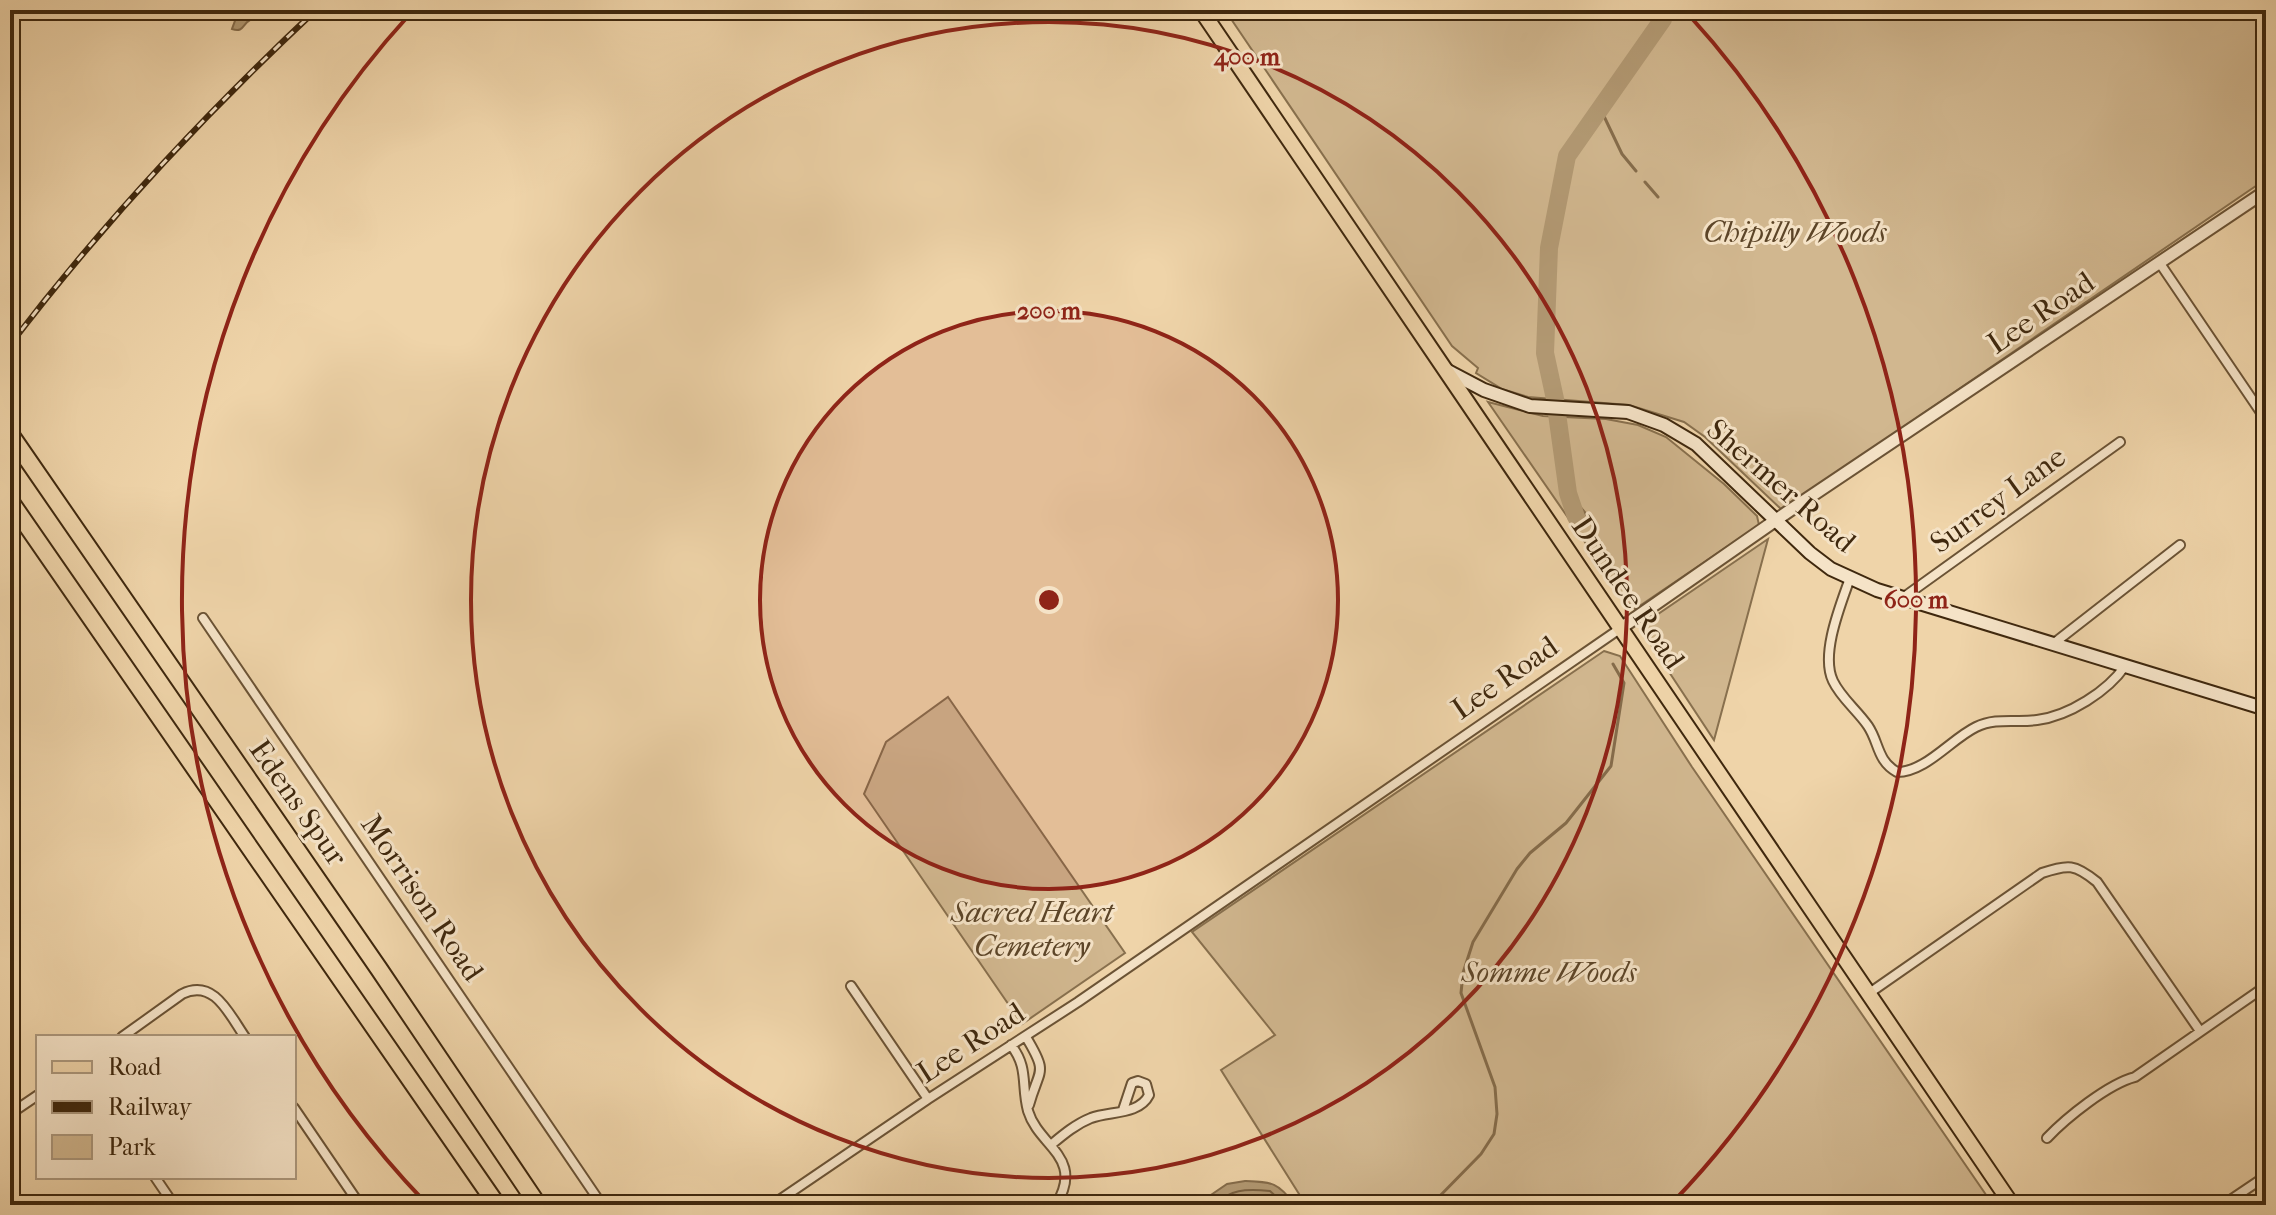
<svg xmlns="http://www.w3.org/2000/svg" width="2276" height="1215" viewBox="0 0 2276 1215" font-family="'IM FELL French Canon',serif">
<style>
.green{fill:#d1b78f;stroke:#88704e;stroke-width:2}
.water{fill:#b39a74;stroke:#856c4b;stroke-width:2}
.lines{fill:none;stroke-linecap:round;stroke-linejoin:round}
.shore{stroke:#796141;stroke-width:2}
.stream{stroke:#856c4b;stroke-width:3}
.river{stroke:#b39a74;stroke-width:18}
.minor-casing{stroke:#6b5335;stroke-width:12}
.tertiary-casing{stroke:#6b5335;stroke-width:15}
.secondary-casing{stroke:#3f280e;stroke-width:16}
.primary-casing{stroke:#3f280e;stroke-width:18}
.motorway-casing{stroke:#3f280e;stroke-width:20}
.minor{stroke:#f5e3c7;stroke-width:8}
.tertiary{stroke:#f5e3c7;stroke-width:11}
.secondary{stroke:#f5e3c7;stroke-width:12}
.primary{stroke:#efd4a9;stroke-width:14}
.motorway{stroke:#efd4a9;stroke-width:16}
.rail-casing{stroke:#3f280e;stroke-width:6}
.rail{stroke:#f5e3c7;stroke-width:3;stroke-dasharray:9;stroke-linecap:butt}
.ring{fill:none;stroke:#8f2418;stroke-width:4}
.labels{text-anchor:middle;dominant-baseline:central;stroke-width:6;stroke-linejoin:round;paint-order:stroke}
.park-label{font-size:30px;font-style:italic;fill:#5c4528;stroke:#f5e3c7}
.street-label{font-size:30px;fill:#3f280e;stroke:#f5e3c7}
.centre{fill:#8f2418;stroke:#f5e3c7;stroke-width:4}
.ring-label{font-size:24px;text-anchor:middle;font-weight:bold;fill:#8f2418;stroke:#f5e3c7;stroke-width:6;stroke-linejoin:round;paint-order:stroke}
</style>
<rect width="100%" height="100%" fill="#efd4a9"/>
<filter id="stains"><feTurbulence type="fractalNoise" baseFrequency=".0025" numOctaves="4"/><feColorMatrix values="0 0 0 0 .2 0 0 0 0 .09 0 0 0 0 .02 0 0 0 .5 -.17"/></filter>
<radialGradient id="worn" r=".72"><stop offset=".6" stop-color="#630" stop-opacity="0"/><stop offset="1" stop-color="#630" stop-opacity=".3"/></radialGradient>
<path class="green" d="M1225,10h1041v169l-484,331 -77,-73 -21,-15 -55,-17 -101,-8 -26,-8 -26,-16 2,-5 -26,-22z
M1488,402l55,14 63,3 32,6 28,12 58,47 33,32 2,9 -124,84 -10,-9z
M1768,539l-54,201 -72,-109 6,-10z
M1604,651l16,5 72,111 301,438h-687l-85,-135 54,-35 -83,-103z
M948,697l177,256 -103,71 -158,-230 22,-52z"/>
<path class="water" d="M239,10h25l-5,8c-3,1 -6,0 -9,2 -8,4 -6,13 -18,9z
M1245,1181c27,1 33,1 50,24h-126l2,-3 15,-2 7,-3 2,2 3,-2 7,2 22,-15z"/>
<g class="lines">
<path class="shore" d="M1211,1205c22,-15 32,-17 59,-14l15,14"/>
<path class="stream" d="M1601,110l21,44 14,17
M1645,182l13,15
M1568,493l23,27 8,29 33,49
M1431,1205l50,-51 13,-20 3,-20 -2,-27 -34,-94 2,-20 10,-31 44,-73 13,-16 36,-30 45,-57 13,-83 -11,-19"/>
<path class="river" d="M1576,517l-8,-24 -13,-94 -10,-46 4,-105 18,-92 96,-137 2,-9"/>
<defs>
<path id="minor" d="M2159,262l107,158
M1850,578c-9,26 -30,76 -17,103 8,17 24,29 35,45 11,16 9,35 29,46 29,0 54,-33 79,-45 20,-10 41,-4 61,-7 32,-4 71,-29 88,-54
M1904,597l216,-155
M203,618l399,587
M2053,644l127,-99
M851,986l77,113
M1868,994l174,-121c26,-9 33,-9 55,9l103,149
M122,1037l60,-43c32,-16 47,20 63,43
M1026,1037c23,38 13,31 3,68
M1011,1045c18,23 10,40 17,66 11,36 57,46 28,94
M294,1108l66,97
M10,1114l28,-19
M2047,1138c19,-20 61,-54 88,-61l131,-91
M1052,1144c12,-10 24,-20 39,-26 19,-7 48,-3 58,-23l-3,-11 -8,-3 -6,2 -9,27
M155,1177l19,28
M772,1205l156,-106 150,-97 543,-374
M2223,1205l43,-29"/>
<path id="tertiary" d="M1621,628l168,-117 477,-320"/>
<path id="secondary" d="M1446,370l38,20 46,16 98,6 36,13 32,19 114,109 21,16 46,21 389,119"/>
<path id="primary" d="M1201,10l811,1195"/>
<path id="motorway" d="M10,434l369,535 159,236
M10,501l487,704"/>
</defs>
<use href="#minor" class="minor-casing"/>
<use href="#tertiary" class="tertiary-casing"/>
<use href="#secondary" class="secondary-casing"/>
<use href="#primary" class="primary-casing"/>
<use href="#motorway" class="motorway-casing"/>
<use href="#minor" class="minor"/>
<use href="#tertiary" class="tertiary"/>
<use href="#secondary" class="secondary"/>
<use href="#primary" class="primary"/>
<use href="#motorway" class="motorway"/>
<defs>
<path id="rail" d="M10,345c92,-121 195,-231 306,-335"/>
</defs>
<use href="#rail" class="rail-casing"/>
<use href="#rail" class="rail"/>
</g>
<circle cx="1049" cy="600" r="289" fill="#8f2418" fill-opacity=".12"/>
<g class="ring">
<circle cx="1049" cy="600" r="289"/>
<circle cx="1049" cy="600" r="578"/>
<path d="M425 1202A867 867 0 0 1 410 14M1688 14A867 867 0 0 1 1673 1202"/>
</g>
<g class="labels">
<g class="park-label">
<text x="1795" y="232">Chipilly Woods</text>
<text x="1032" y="912">Sacred Heart<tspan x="1032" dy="34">Cemetery</tspan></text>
<text x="1549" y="972">Somme Woods</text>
</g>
<g class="street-label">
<text transform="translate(2041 313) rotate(-34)">Lee Road</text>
<text transform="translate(1781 486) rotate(41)">Shermer Road</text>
<text transform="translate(1998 500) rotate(-36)">Surrey Lane</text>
<text transform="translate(1628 593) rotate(56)">Dundee Road</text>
<text transform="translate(1505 678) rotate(-35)">Lee Road</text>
<text transform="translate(298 803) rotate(55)">Edens Spur</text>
<text transform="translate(422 898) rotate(56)">Morrison Road</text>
<text transform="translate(971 1043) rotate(-33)">Lee Road</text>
</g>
</g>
<circle cx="1049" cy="600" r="12" class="centre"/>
<g class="ring-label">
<text x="1247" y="65">400 m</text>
<text x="1049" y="319">200 m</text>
<text x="1916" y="608">600 m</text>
</g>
<rect width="2276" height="1215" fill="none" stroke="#efd4a9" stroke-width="40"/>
<rect x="12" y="12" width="2252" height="1191" fill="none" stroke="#3f280e" stroke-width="4"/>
<rect x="20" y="20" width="2236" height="1175" fill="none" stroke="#3f280e" stroke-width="2"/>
<rect x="36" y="1035" width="260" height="144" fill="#f5e3c7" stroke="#ac987d" stroke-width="2"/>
<rect x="52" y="1061" width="40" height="12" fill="#efd4a9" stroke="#ac987d" stroke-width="2"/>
<text x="108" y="1075" font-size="24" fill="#3f280e">Road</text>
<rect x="52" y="1101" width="40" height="12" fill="#3f280e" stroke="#ac987d" stroke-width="2"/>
<text x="108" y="1115" font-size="24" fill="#3f280e">Railway</text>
<rect x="52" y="1135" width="40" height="24" fill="#d1b78f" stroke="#ac987d" stroke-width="2"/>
<text x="108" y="1155" font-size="24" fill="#3f280e">Park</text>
<rect width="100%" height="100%" filter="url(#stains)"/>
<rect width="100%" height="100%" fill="url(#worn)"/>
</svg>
